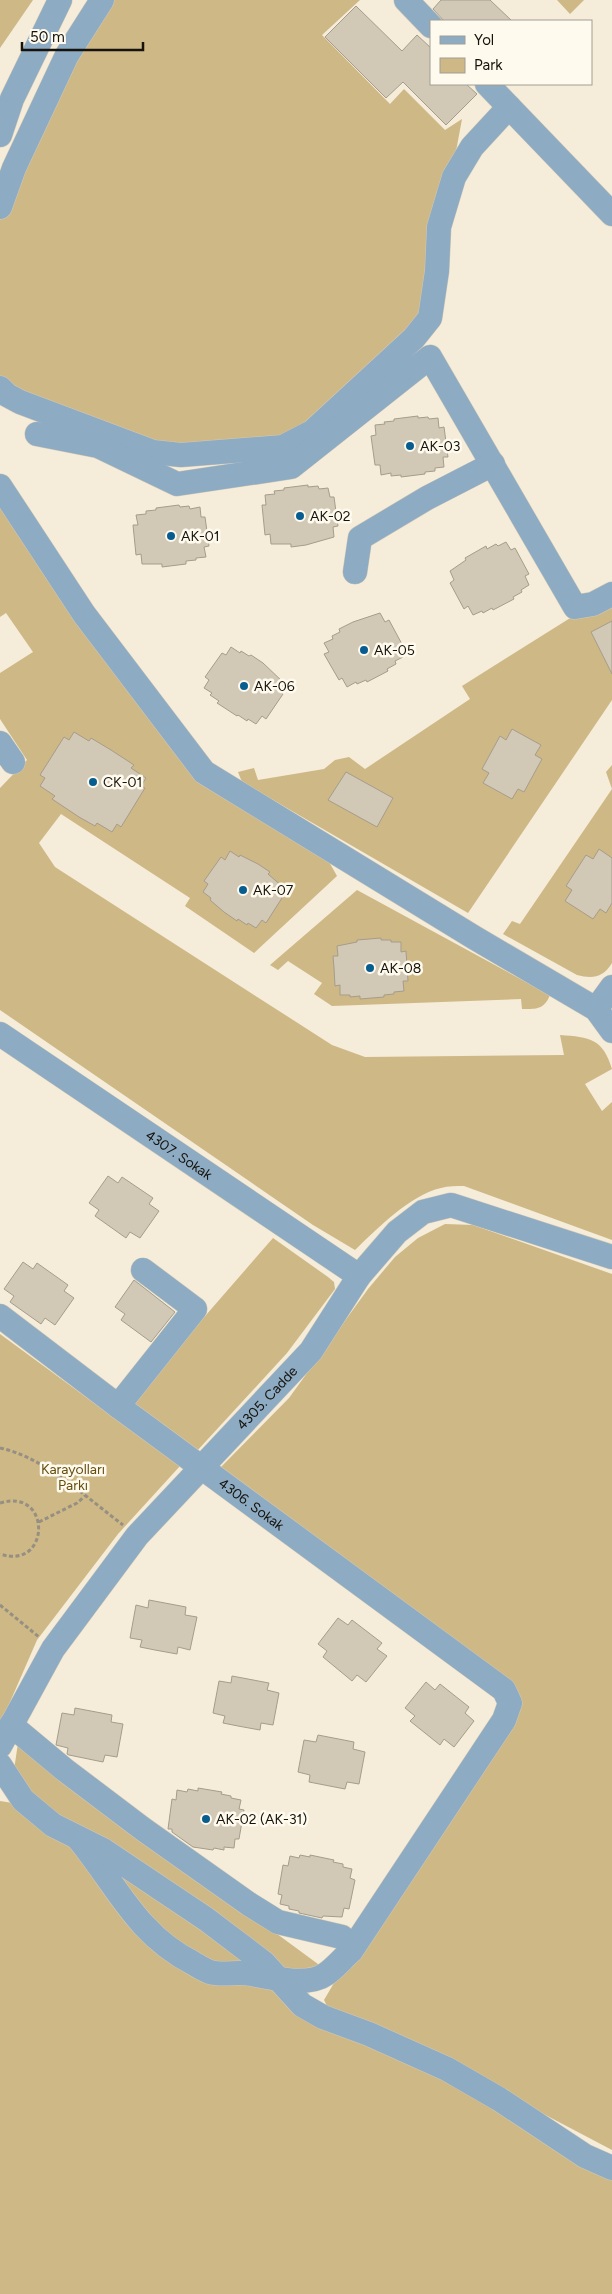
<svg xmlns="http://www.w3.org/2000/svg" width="612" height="2294" viewBox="0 0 612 2294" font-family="Figtree,sans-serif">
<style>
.green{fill:#ceb886}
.building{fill:#d1c9b6;stroke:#a59d8b}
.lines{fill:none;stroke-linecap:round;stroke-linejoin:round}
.minor-casing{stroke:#d1c9b8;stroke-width:25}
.path{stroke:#969082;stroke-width:3;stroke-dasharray:4 2.5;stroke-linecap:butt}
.minor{stroke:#8dabc3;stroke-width:24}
.poi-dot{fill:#075d8f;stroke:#fffaee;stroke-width:2}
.labels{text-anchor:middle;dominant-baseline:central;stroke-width:5;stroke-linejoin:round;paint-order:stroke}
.poi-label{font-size:14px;fill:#16130c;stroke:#fffaee;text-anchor:start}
.street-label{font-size:14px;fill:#16130c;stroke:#fffaee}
.park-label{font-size:14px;fill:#654e0f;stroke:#fffaee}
</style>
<rect width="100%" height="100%" fill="#f5ecd9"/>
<path class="green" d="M0,0h33l-33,48z
M109,0h251l-38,35 68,69 14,-15 41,41 17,-11 -37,199 -105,100 -49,26 -118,3 -153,-66v-161l59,-138z
M557,0h27l-14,14z
M0,504l189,261 139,95 9,16 -83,77 -69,-47 5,-8 -129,-84 -22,29 16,24 277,178 33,12 199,-2 -4,-20c30,2 43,4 52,34l-27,15 17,27 10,-9v138l-148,-54c-7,0 -16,0 -23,2 -31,7 -64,41 -86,62l-42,-25 -313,-215v-222l27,-28 -27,-41v-46l33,-21 -27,-39 -6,4z
M612,600v100l-144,213 -226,-131 -4,-10 16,-4 4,12 66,-11 11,-9 14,-3 16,12 105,-70 -8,-13 113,-71z
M612,765v198c-9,15 -20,16 -35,12l-74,-41 9,-13 8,3 92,-135 -6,-17z
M357,890l193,105c-6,15 -14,14 -28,14l-1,-10 -189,7 -18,-12 8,-11 -34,-22 -10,9 -8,-5z
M445,1224l28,1 139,49v876l-188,-99 -93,-37 -7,-14 17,-29 174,-258 -295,-245 69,-70 79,-109 27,-32 23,-19z
M273,1238l55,39 6,5 1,7 -48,64 -91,99 -64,-48 1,-5z
M0,1334l180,132 -62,68 -81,106 -37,85z
M18,1743l304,224 -26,6 -13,-4 -215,-142 -42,-35 -12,-22z
M0,1801l19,3 68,53 75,95 116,39 137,68 197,117v118h-612z
M101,1856l148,105 -19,9 -73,-34z"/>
<path class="building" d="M441,0h49l22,21h-68l-11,-12z
M356,6l46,45 15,-16 14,13v36h35l11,10 -31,31 -43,-43 -17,16 -61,-61z
M418,416v2l10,-1 1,2 9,-1 1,10 5,-1 4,30h-5l1,10 -9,1v3l-10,1v2l-24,3v-2l-10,1v-3l-10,2 -1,-10h-5l-4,-29 5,-1 -1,-10 10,-1 -1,-2 10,-1v-2z
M308,485v2l10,-1 1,3 9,-1 2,9h4l4,29 -5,1 1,10 -28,8 -15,2v-3h-20l-1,-10 -5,1 -3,-30h4l-1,-10 10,-1 -1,-3 10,-1v-2z
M179,505l1,2 9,-1 1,3 10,-2 1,10h4l4,29 -5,1 2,10 -10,1v2l-10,1v3l-24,3v-3h-20l-1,-10 -5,1 -3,-30h5l-2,-10 10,-1v-3l10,-1v-2z
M506,542l5,8 4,-2 14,26 -4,2 4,9 -8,5 1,2 -9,5 1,2 -21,11 -1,-2 -9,5 -1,-2 -9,4 -5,-9 -4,3 -14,-26 4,-3 -4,-9 16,-11 -1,-2 21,-12 1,3 9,-5 2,2z
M380,613l5,9 4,-2 14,26 -4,2 4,9 -8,4 1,3 -9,5 1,2 -21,11 -1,-2 -9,4 -1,-2 -9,5 -5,-9 -3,2 -15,-26 5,-2 -5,-9 9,-4 -1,-3 8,-4 -1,-3 14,-7z
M612,621v53l-21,-42z
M231,647l9,6 1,-2 8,5 2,-1 12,8 21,20 -5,9 4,2 -17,25 -4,-3 -6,8 -8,-5 -1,2 -9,-6 -1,1 -20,-13 2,-2 -9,-6 2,-2 -8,-5 5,-8 -4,-3 17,-24 4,2z
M512,729l29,16 -6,10 7,4 -18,33 -6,-3 -6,10 -29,-16 6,-10 -7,-4 18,-33 6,4z
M74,732l15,9 2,-3 20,12 23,15 -3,3 15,10 -5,8 4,2 -24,39 -4,-3 -5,8 -15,-9 -2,3 -16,-9 -27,-18 3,-3 -15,-10 5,-8 -5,-3 24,-38 5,3z
M346,772l47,26 -16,29 -49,-27z
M599,849l13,9v45l-6,10 -6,-4 -7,10 -28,-18 7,-11 -6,-4 20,-31 7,4z
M230,851l9,6 1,-2 18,9 12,8 -2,2 15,13 -5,8 4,3 -16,25 -4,-3 -6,8 -8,-5 -1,2 -9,-6 -1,2 -13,-9 -14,-12 1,-2 -8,-6 5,-8 -4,-3 17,-24 4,3z
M381,938v2h10v2h10v10l5,-1 2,30h-5l1,10 -10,1v2l-10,1v2l-24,2v-3l-10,1v-2h-10v-10l-5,1 -1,-18 -1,-12h5l-1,-10 20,-4v-2z
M108,1176l10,7 4,-6 31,21 -4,6 10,7 -19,27 -10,-6 -4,6 -31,-22 4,-6 -10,-7z
M23,1262l10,7 4,-6 31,22 -4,6 10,7 -19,27 -10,-7 -4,6 -31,-22 4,-6 -10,-7z
M134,1280l41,32 -24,30 -30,-22 4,-6 -10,-7z
M149,1600l37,7 -1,8 12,2 -7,33 -12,-3 -1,7 -22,-4 -15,-3 2,-7 -12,-2 6,-33 12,3z
M338,1618l10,7 4,-5 30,23 -5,6 10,7 -21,26 -9,-7 -5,6 -29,-24 4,-6 -9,-7z
M232,1676l37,7 -2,7 12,3 -6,32 -12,-2 -1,7 -22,-4 -15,-3 2,-7 -12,-3 6,-32 12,2z
M426,1682l9,8 5,-6 29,23 -4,6 9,8 -20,26 -10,-8 -4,6 -30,-24 5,-5 -10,-8z
M75,1708l37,7 -1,7 12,2 -6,33 -12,-2 -2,7 -34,-7 -2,-1 1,-6 -12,-3 6,-32 12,2z
M318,1735l36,7 -1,7 12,3 -6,32 -12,-2 -2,7 -36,-7 1,-7 -12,-3 6,-32 12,2z
M198,1788l24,4 -1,2 10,2v2l10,2 -2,9 5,1 -5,29h-4l-1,9 -10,-1v3l-10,-2 -1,2 -20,-3 -21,-15v-3h-4l4,-30 4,1 1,-10 10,2 1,-3 10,2z
M300,1855l10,2v-2l24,5 -1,2 10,2v3l9,2 -2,9 5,2 -6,29 -5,-1 -2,9 -19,-1 -1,2 -23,-5v-2l-10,-2v-3l-9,-2 2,-9 -4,-1 5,-29 5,1 2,-10 9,2z"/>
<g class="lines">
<defs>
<g id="minor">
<path d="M406,0l25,26"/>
<path d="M487,84l125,130"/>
<path d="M0,135l12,-36 48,-99"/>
<path d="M0,207l14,-39 53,-113 35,-55"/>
<path d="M0,388l7,7 13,7 133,50 28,3 102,-8 29,-15 102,-94 16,-20 7,-47 2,-44 15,-50 18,-30 37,-40"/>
<path d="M37,434l61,12 79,38 114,-17 139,-110 145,250 18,-3 19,-10"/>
<path d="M0,486l84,128 120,158 271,166 121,71 16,22"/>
<path d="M355,572l5,-34 67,-40 66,-34"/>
<path d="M0,743l13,19"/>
<path d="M596,1009l16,-22"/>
<path id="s1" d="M0,1034l359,242"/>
<path id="s2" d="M0,1316l118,90 386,284 6,13 -6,17 -153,231c-8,7 -16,17 -25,23 -18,13 -54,4 -75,0 -13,-3 -28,2 -41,-2 -6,-2 -12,-6 -17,-9 -57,-29 -77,-79 -115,-125"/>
<path d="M118,1406l77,-97 -52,-39"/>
<path d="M11,1725l54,45 78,59 106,75 29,18 64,15"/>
<path id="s3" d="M0,1746l53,-97 84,-113 174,-185 48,-75 38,-44 26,-20 28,-7 161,52"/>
<path d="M0,1765l23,35 30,25 50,25 103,69 58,44 38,42 21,12 46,17 78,35 52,30 86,57 27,12"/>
</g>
</defs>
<use href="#minor" class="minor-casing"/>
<path class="path" d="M0,1448c44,9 87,50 123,77
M0,1503c52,-16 51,68 0,51
M39,1522l38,-19 8,-7
M0,1605l39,32"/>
<use href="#minor" class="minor"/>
</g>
<g class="poi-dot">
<circle cx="410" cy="446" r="5"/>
<circle cx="300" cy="516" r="5"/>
<circle cx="171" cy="536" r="5"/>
<circle cx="364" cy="650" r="5"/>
<circle cx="244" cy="686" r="5"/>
<circle cx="93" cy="782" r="5"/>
<circle cx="243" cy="890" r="5"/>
<circle cx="370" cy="968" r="5"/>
<circle cx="206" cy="1819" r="5"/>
</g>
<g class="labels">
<g class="poi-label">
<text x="420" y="446">AK-03</text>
<text x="310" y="516">AK-02</text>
<text x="181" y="536">AK-01</text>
<text x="374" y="650">AK-05</text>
<text x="254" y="686">AK-06</text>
<text x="103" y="782">CK-01</text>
<text x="253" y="890">AK-07</text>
<text x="380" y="968">AK-08</text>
<text x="216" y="1819">AK-02 (AK-31)</text>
</g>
<g class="street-label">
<text stroke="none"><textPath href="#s1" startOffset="216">4307. Sokak</textPath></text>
<text stroke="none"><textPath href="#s3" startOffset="441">4305. Cadde</textPath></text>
<text stroke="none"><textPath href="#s2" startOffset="314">4306. Sokak</textPath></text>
</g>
<g class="park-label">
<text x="73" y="1469">Karayolları<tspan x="73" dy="16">Parkı</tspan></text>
</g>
</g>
<rect x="430" y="20" width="162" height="65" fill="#fffaee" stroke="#a29e94"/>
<rect x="440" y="36" width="25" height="8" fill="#8dabc3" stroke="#a29e94"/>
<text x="474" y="45" font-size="15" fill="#16130c">Yol</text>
<rect x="440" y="58" width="25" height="15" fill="#ceb886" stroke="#a29e94"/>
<text x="474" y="70" font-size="15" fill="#16130c">Park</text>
<path d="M22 42v8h121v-8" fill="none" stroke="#16130c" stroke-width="2.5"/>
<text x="30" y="42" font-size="15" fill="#16130c" stroke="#fffaee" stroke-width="4" paint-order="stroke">50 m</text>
</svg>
